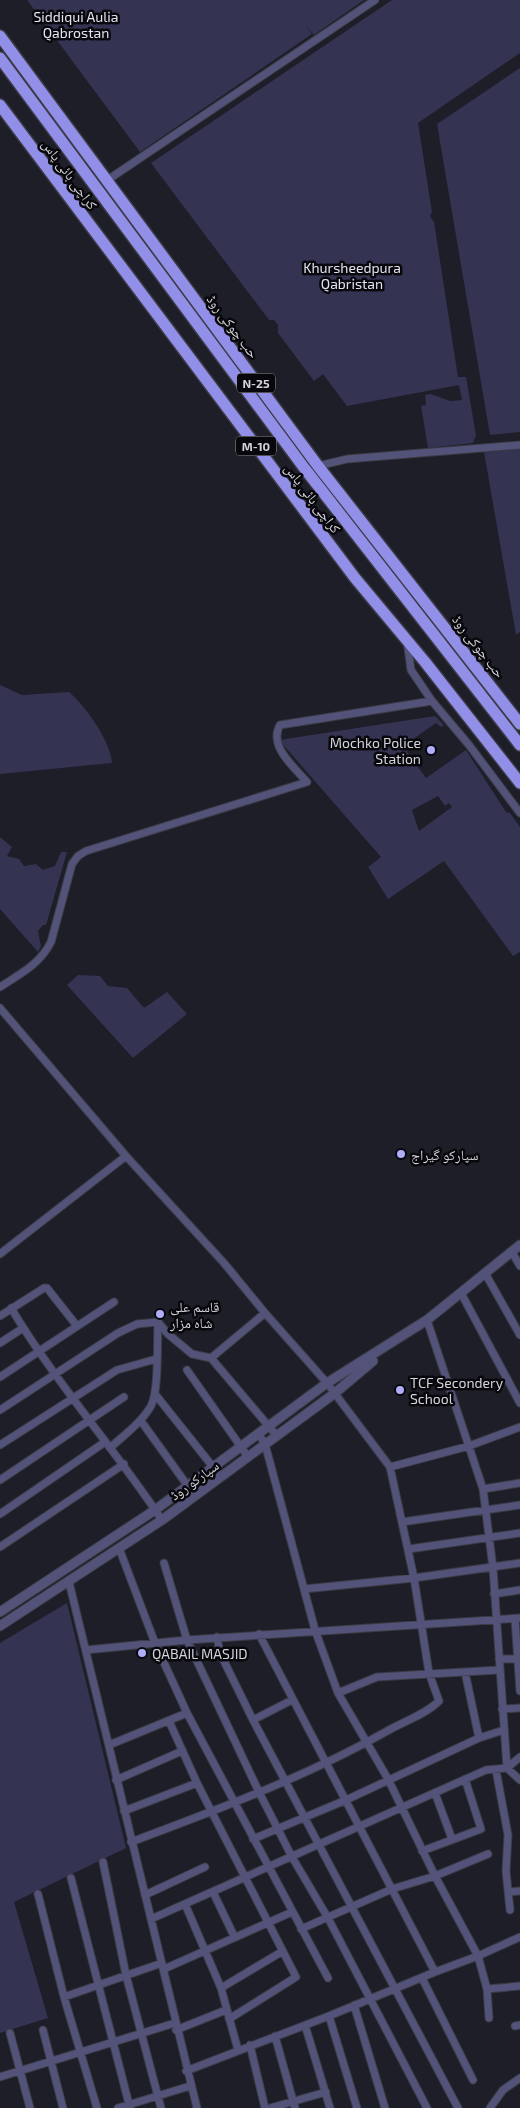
<svg xmlns="http://www.w3.org/2000/svg" width="520" height="2108" viewBox="0 0 520 2108" font-family="'Exo 2','Noto Naskh Arabic',sans-serif">
<style>
.green{fill:#343352;fill-rule:evenodd}
.lines{fill:none;stroke-linecap:round;stroke-linejoin:round}
.minor-casing{stroke:#3a3b45;stroke-width:9}
.tertiary-casing{stroke:#3a3b45;stroke-width:11}
.trunk-casing{stroke:#3a3b45;stroke-width:14}
.minor{stroke:#535379;stroke-width:7}
.tertiary{stroke:#535379;stroke-width:9}
.trunk{stroke:#928fe8;stroke-width:11}
.poi-dot{fill:#aeaefa;stroke:#08080c;stroke-width:2}
.labels{text-anchor:middle;dominant-baseline:central;stroke-width:5;stroke-linejoin:round;paint-order:stroke}
.shield{fill:#08080c;stroke:#96979d;stroke-width:1}
.shield-label{font-size:12px;font-weight:bold;fill:#d3d4db}
.park-label{font-size:14px;fill:#e2e3f3;stroke:#08080c}
.street-label{font-size:14px;fill:#d3d4db;stroke:#08080c}
.poi-label{font-size:14px;fill:#d3d4db;stroke:#08080c;text-anchor:start}
</style>
<rect width="100%" height="100%" fill="#1d1e28"/>
<path class="green" d="M27,0h337l-50,35 -8,-9 6,8 -172,118z
M392,0h128v53l-102,70 14,89 -2,4 4,6 24,155h8l10,58 -3,8 -45,5 -7,-42 5,-1 -1,-10 6,-1 19,7 12,-1 -3,-15 -112,21 -24,-32 -9,7 -36,-48v-8l-4,-5h-5l-118,-157z
M520,68v364l-30,3 -53,-311z
M520,449v183l-4,3 -32,-183z
M0,685l22,10 47,-3c16,13 42,50 43,71l-112,11z
M435,716l9,9 -3,2 -5,-4 -33,23 23,32 40,-28 40,62 4,1 10,14v125l-7,4 -69,-95 -56,38 -20,-32 13,-10 -102,-117zM438,796l7,10 4,-3 3,4 -33,24 -7,-21z
M0,830v7l12,10 -5,9 12,3 5,7 12,-2 7,6 12,-4 6,-14h6l-21,73h-3l-5,6 3,15 -3,6 -38,-43z
M78,975l22,1 8,10 19,2 17,20 23,-16 20,22 -54,44 -66,-73z
M67,1603l59,245 -112,54 34,116 -48,15v-390z"/>
<g class="lines">
<defs>
<path id="minor" d="M106,181l269,-181
M318,466l29,-7 173,-14
M407,641l4,29 21,31 37,44 51,68
M0,987c20,-13 40,-23 51,-45l21,-78 6,-8 8,-5 221,-69c-13,-15 -39,-36 -27,-57l152,-24
M0,1008l126,148 98,107 41,50 62,70 63,84 24,111 15,95 10,28c-13,13 -34,20 -50,29 -81,46 -170,79 -258,112
M512,1252l8,14
M0,1254l126,-98
M485,1273l35,62
M461,1293l59,110
M11,1308c45,75 103,140 151,212
M0,1316l44,-28h3l30,38
M427,1320l56,169 10,79 14,200 13,-11
M158,1322l10,12 24,20 19,4 66,78
M0,1343l23,-15
M211,1358l54,-45
M187,1370l61,87
M0,1377l114,-75
M155,1394l66,83
M0,1410l118,-77 19,-9 21,-2
M141,1421l54,75
M258,1433l7,11 50,186 23,63 50,86 47,97 43,80 9,33 2,29
M0,1445l117,-75 39,-11
M110,1448c14,-13 31,-25 41,-42 8,-15 6,-64 7,-84
M390,1467l79,-21 51,-19
M0,1480l124,-83
M483,1489l37,-6
M0,1514l105,-72
M402,1522l118,-17
M0,1547l124,-83
M119,1548l36,95 32,70 141,265
M409,1549l111,-16
M164,1563l23,77 72,152 33,65 36,61 99,190
M69,1582l128,526
M304,1589l110,-11 106,-15
M494,1594l26,-4
M515,1619l5,72
M259,1634l176,338
M217,1637l3,16 33,67
M86,1650l101,-10 333,-22
M499,1659h21
M465,1672l14,66
M338,1693l39,-16 122,-7
M292,1700l-39,20 205,388
M502,1709l18,-1
M169,1721l28,62 99,194 -67,42
M109,1745l78,-32
M496,1770l12,65 -2,36 4,39
M116,1780l66,-29
M435,1793l17,46
M124,1811l73,-28
M253,1839l93,-39 133,-62 25,-8
M422,1851l59,-22 -16,-50
M103,1862l23,113 35,133
M71,1878l59,230
M213,1892l21,44
M509,1892l11,-1
M38,1894l26,103 33,111
M145,1895l60,-28
M185,1904l36,84 17,62
M151,1919l335,-149 21,-2 13,12
M301,1929l91,-40 43,-13 53,-22
M164,1969l128,-57
M422,1978l51,102
M221,1988l62,-37
M487,1989l33,-3
M64,1997l98,-34
M354,2005l31,103
M329,2016l28,92
M305,2025l25,83
M515,2026l5,-1
M43,2030l20,78
M176,2030l50,-20
M10,2033l20,75
M275,2036l20,72
M250,2045l15,63
M186,2071l143,-55 106,-44 43,-16 42,-19
M0,2077l175,-54
M118,2108l72,-22
M270,2108l56,-16
M490,2108l13,-18 17,-12"/>
<path id="tertiary" d="M0,1612l155,-102 172,-127 100,-63 93,-75
M0,1626l162,-106 173,-127 38,-32"/>
<path id="trunk" d="M0,36l318,430 202,258
M0,58l305,411 215,276
M0,105l355,473 70,84 95,121"/>
</defs>
<use href="#minor" class="minor-casing"/>
<use href="#tertiary" class="tertiary-casing"/>
<use href="#trunk" class="trunk-casing"/>
<use href="#minor" class="minor"/>
<use href="#tertiary" class="tertiary"/>
<use href="#trunk" class="trunk"/>
</g>
<g class="poi-dot">
<circle cx="431" cy="750" r="5"/>
<circle cx="401" cy="1154" r="5"/>
<circle cx="160" cy="1314" r="5"/>
<circle cx="400" cy="1390" r="5"/>
<circle cx="142" cy="1653" r="5"/>
</g>
<g class="labels">
<g class="shield">
<rect x="237" y="373.5" width="38" height="19" rx="4"/>
<rect x="236" y="436.5" width="40" height="19" rx="4"/>
</g>
<g class="shield-label">
<text x="256" y="383">N-25</text>
<text x="256" y="446">M-10</text>
</g>
<g class="park-label">
<text x="76" y="16">Siddiqui Aulia<tspan x="76" dy="16">Qabrostan</tspan></text>
<text x="352" y="267">Khursheedpura<tspan x="352" dy="16">Qabristan</tspan></text>
</g>
<g class="street-label">
<text transform="translate(70 174) rotate(54)">کراچی بائی پاس</text>
<text transform="translate(233 326) rotate(53)">حب چوکی روڈ</text>
<text transform="translate(313 498) rotate(53)">کراچی بائی پاس</text>
<text transform="translate(479 646) rotate(52)">حب چوکی روڈ</text>
<text transform="translate(194 1480) rotate(-36)">سپارکو روڈ</text>
</g>
<g class="poi-label">
<text x="421" y="742" text-anchor="end">Mochko Police<tspan x="421" dy="16">Station</tspan></text>
<text x="411" y="1154">سپارکو گیراج</text>
<text x="170" y="1306">قاسم علی<tspan x="170" dy="16">شاہ مزار</tspan></text>
<text x="410" y="1382">TCF Secondery<tspan x="410" dy="16">School</tspan></text>
<text x="152" y="1653">QABAIL MASJID</text>
</g>
</g>
</svg>
